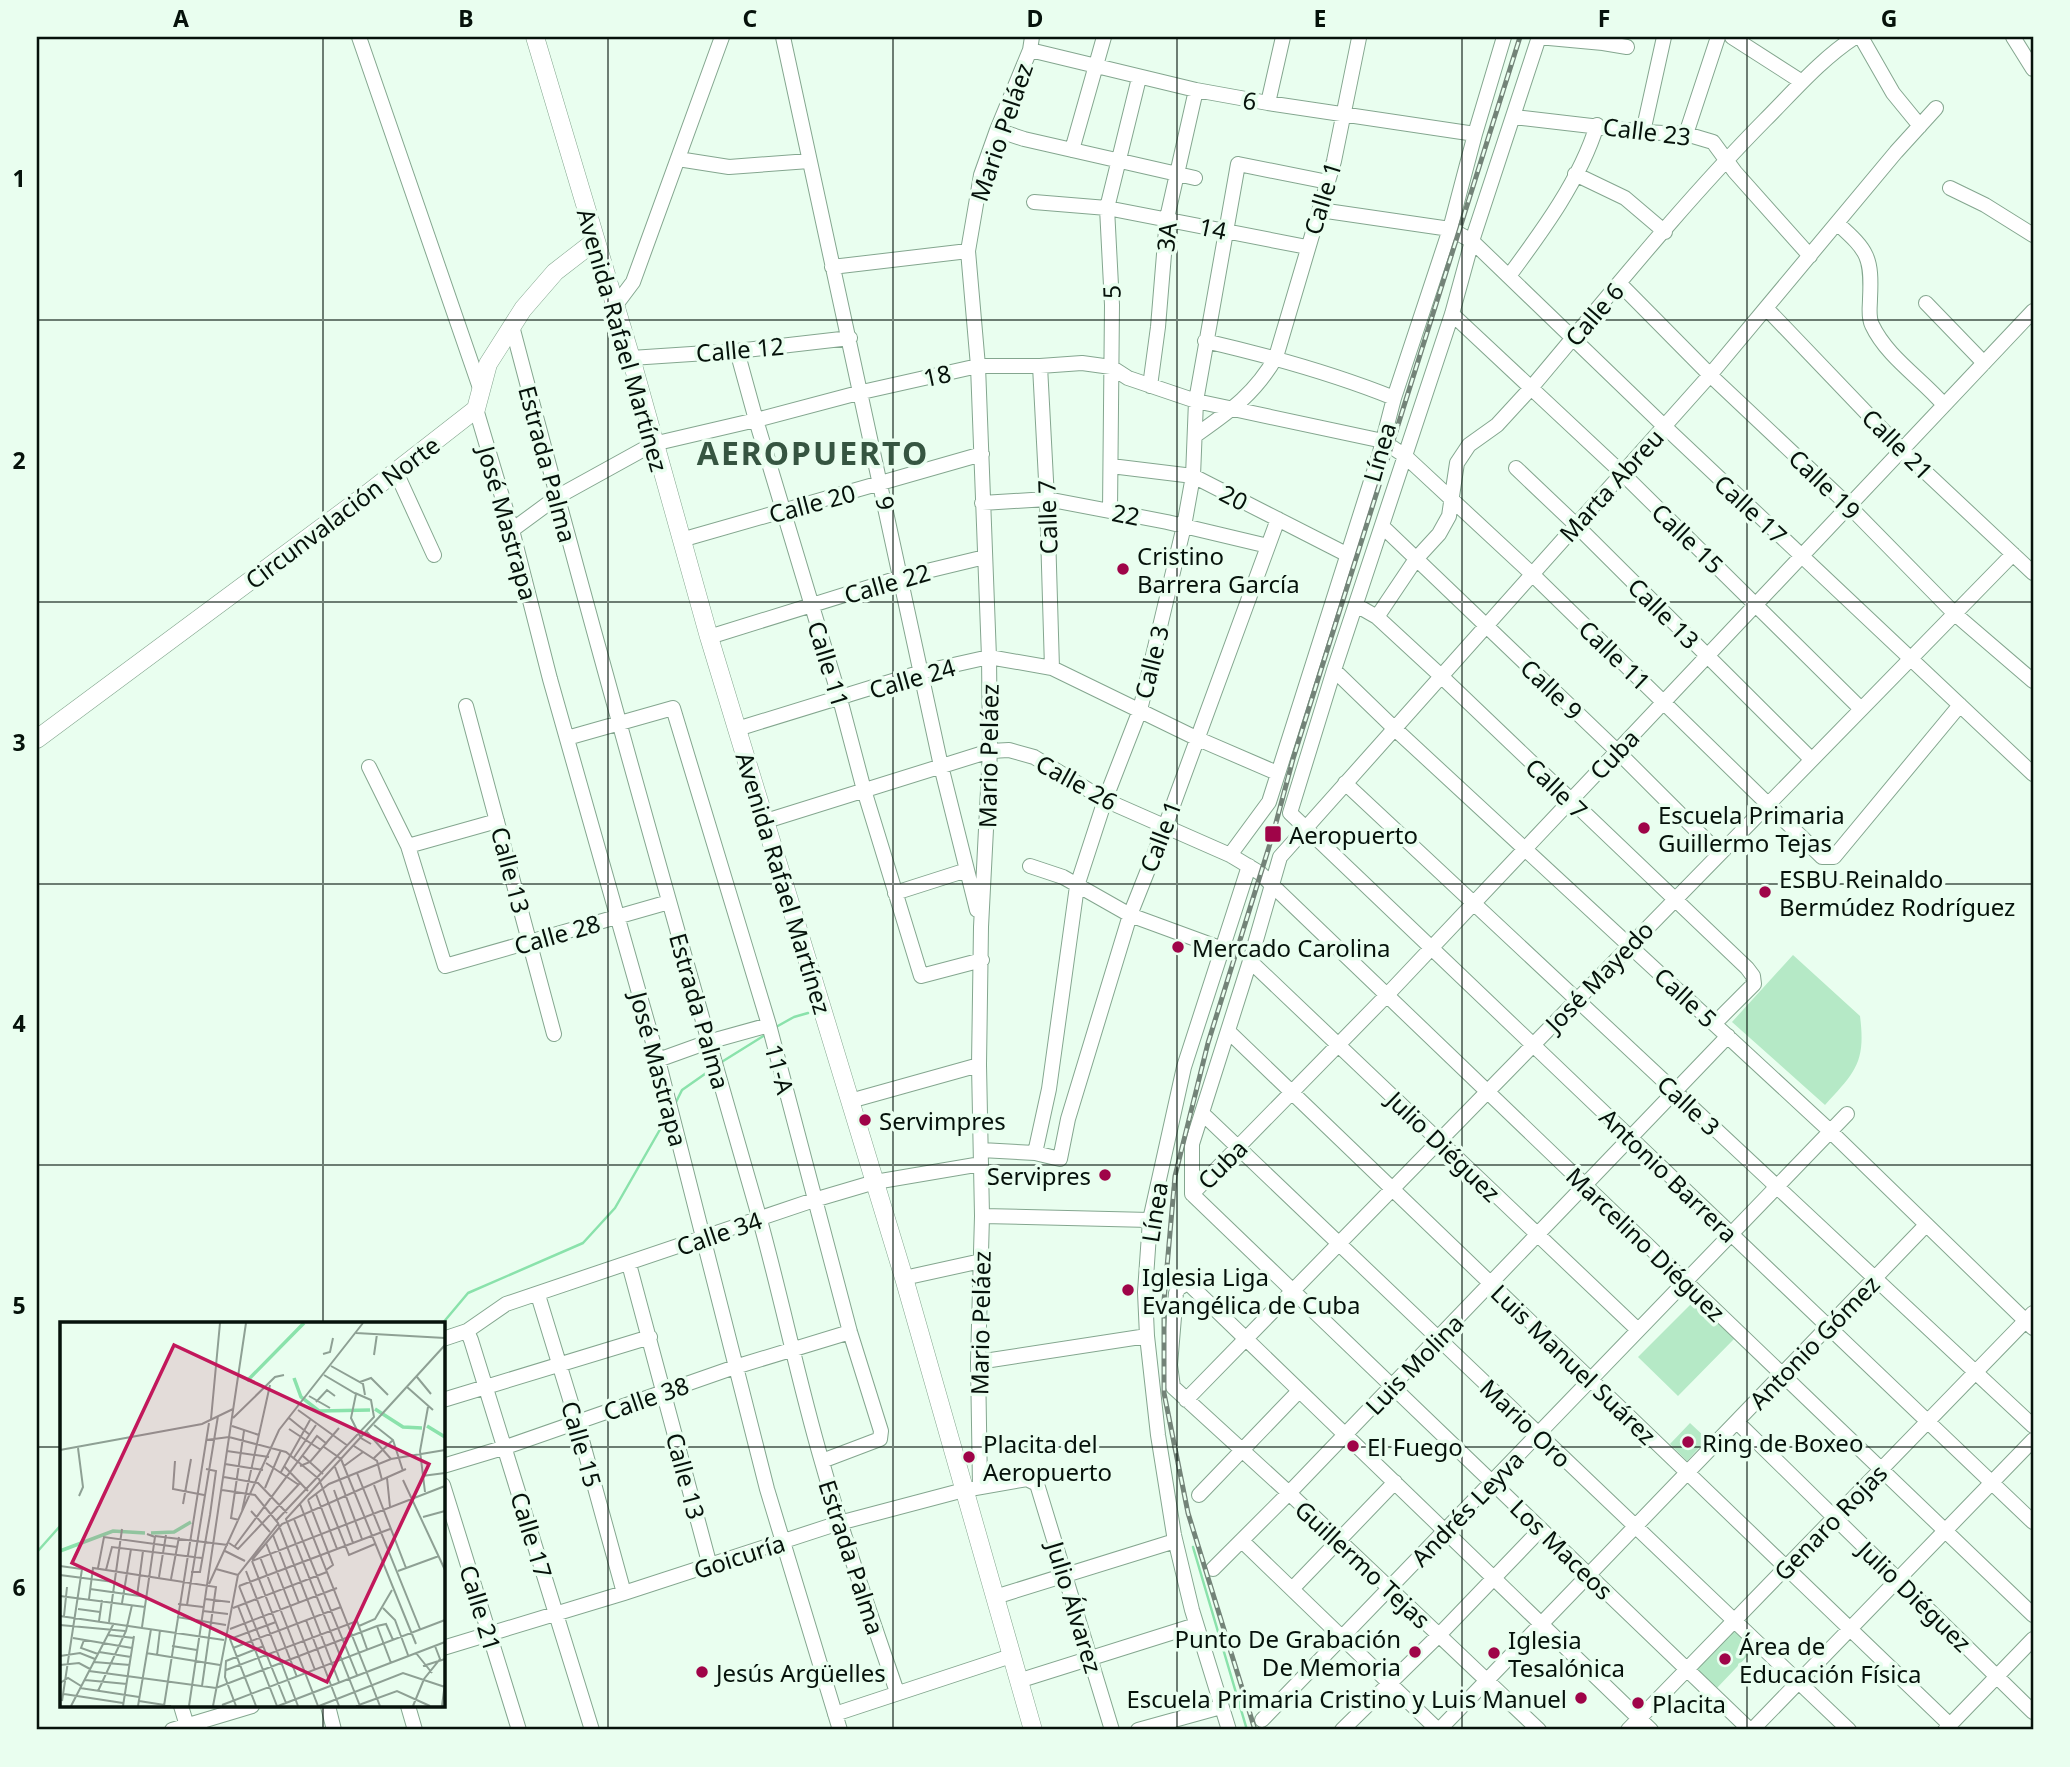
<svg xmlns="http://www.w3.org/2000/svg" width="2070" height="1767" viewBox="0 0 2070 1767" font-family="'Noto Sans',sans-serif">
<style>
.green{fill:#b5e9c6}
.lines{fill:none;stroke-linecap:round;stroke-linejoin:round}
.stream{stroke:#8ae2ab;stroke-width:2.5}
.minor-casing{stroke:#84a68f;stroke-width:16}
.major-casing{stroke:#84a68f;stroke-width:19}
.minor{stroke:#fff;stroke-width:14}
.major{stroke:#fff;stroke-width:18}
.rail-casing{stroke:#738378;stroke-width:5}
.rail{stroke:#e9feef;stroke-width:2.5;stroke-dasharray:8;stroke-linecap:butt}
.grid{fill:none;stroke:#06120b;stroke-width:2;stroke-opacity:0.55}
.poi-dot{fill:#9f0448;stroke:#e9feef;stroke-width:2.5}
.labels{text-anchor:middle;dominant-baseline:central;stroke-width:7;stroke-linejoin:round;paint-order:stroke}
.street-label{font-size:24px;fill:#06120b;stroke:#e9feef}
.poi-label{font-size:24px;fill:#06120b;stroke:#e9feef;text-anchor:start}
.district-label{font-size:32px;font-weight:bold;letter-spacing:2px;fill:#365541;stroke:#e9feef}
.inset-river{fill:none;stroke:#8ae2ab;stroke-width:3.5}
.inset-road{fill:none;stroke:#8ea094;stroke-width:2}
.view{fill:#c2185b;fill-opacity:0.15;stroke:#c2185b;stroke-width:3.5}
.inset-edge{fill:none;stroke:#06120b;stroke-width:3.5}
.neatline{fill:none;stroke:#06120b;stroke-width:2.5}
.grid-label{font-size:23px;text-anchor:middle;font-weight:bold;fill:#06120b}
</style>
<rect width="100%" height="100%" fill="#e9feef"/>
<path class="green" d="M1793,955l67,61c6,47 -5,56 -35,89l-93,-83z
M1695,1300l39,39 -56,57 -40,-39z
M1690,1423l17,16 -20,22 -17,-17z
M1734,1628l21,20 -39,41 -21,-19z"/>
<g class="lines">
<path class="stream" d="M776,1027l18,-10 14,-4
M720,1063l45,-28
M675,1104l7,-14 30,-21
M442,1324l26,-31 115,-50 32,-35 51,-89
M1193,1547l54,183
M37,1552l24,-27"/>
<defs>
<path id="minor" d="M359,37l121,351
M783,37l158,729 36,144
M1538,37l65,6 24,4
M1539,37l-67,204 -20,73 -118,356 -44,143 743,709
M1732,37l70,45
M1861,37l32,56 27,33
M2013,37l20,32
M1030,50l166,40 72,13 207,31
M1268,103l15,-66
M1514,117l129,15 43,2 27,8 22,30 75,84
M997,130l27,9 171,39
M1643,132l21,-95
M1686,134l32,-97
M1072,150l32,-113
M678,159l51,8 80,-6
M1575,174l50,24 40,34
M1950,188l35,17 48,30
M1034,202l73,6 200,39
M1320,210l130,19 22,12 192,185 369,348
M1838,224c30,27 34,33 32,75 0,8 -2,18 2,26 15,32 50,54 72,80
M832,267l136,-16
M1509,276c34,-46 71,-96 88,-151
M1620,284l90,91 139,131 106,108 78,67
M1926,303l58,60
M615,306l18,-24 89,-245
M1767,309l135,141 131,123
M1452,314l170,159 238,235
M512,326c78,297 161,592 246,887 23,82 40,167 64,249 22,78 49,154 75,230
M1205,341c65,15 127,32 189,57
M737,351l19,69 84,279 24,91 57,186 61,-16
M631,358l106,-7 113,-13
M1040,366l7,133 5,169
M1150,386l8,-59 9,-109 29,-128
M476,409l36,121 38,149 108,381 109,429 73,241
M1196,435c34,-24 59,-41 80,-78l58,-196 25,-123
M1111,466l82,10 155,79
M1516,468l60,57 235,234
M396,472l38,83
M982,503l65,-4 120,23 101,24
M1110,510l2,-205 -5,-97 32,-130
M1383,527l234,224 102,102
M512,530l45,-33 96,-53 103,-24 106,-28 116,-26h62l42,-3 29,4 17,11 68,23 187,40 22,15 127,118 290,283h12l126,-152
M681,540l301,-86
M1356,605l21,12 64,59 306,292 6,8 1,8 -40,40
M1377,617l39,-58 23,-25 10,-18 8,-53 12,-18 28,-20 34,-37c76,-90 151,-184 234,-268 28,-28 56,-61 90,-83
M709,637l193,-60 83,-20
M1334,670l61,59 435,402 203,197
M466,706l88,328
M737,729l185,-57 67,-15 63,11 144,70 81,35
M567,738l106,-30 96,317 81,307 31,99 -1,8 -58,22
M369,767l39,79 37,120 224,-64
M1345,783l688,643
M766,821l224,-70 19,-1 25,7 71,43 125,55 30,18 12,12 761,730
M408,846l89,-25
M1230,855l39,-53 110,-346 15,-58 56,-169 25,-95 29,-97
M1030,866l33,11 67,38 90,33
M895,893l72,-23
M1250,961l388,369
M1228,1031l722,694
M658,1060l50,-18 61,-17
M850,1101l129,-36
M1203,1114l646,616
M981,1150l54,3 25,6 8,-40 62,-204 35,-88 113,-308
M1035,1153l14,-64 28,-203 28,-86 35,-90 44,-184 9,-50 3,-75 42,-237 90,18
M1192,1194v-50l58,-183 30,-104 430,-482 186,-223 40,-44
M1192,1194l195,-199 646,-684
M1192,1194l558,536
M982,1216l168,4
M629,1264l81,302
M904,1278l77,-17
M538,1295l39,127 47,171
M467,1331l39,-27 308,-104 61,-18 106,-18
M443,1339l24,-8 4,9 121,390
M978,1362l169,-26
M443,1400l207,-63
M1186,1400l827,-846
M1737,1422l296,290
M443,1466l63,-19 229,-80 115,-35
M443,1485l76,245
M980,1487l-2,-125 4,-146 -3,-151 2,-138 9,-176 -1,-94 -11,-291 -10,-115 13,-76 16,-45 33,-80 2,-13
M1199,1495l100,-104
M1242,1541l196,189
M1213,1569l76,-76 439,-457
M1293,1588l102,-106
M995,1597l180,-56
M443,1648l181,-55 215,-70 125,-33 63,-11 10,5 75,246
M1018,1681l178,-56
M181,1706l6,20
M328,1706l6,24
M408,1706l7,24
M835,1714l176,-58
M1262,1720l585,-606
M172,1730l80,-24
M1138,1730l83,-23
M1229,1730l-37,-120 -18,-75 -16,-100 -11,-99 -2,-44 5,-72 34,-153 65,-201
M1342,1730l97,-95 102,-106
M1439,1730l487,-505
M1539,1730l-250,-237 -116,-106 -3,-22 6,-72 3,-5 9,-5 463,447
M1628,1730l405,-417
M1752,1730l281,-290
M1945,1730l88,-91"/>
<path id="major" d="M535,37l96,321 78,279 195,641 129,452
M37,739l330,-245 109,-85 12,-45 35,-55 32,-37 40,-31"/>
</defs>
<use href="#minor" class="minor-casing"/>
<use href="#major" class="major-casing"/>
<use href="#minor" class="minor"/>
<use href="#major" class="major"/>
<defs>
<path id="rail" d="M1255,1730l-67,-217 -24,-120v-92l11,-125 33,-133 65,-209 20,-75 227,-722"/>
</defs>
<use href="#rail" class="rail-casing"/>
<use href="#rail" class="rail"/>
</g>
<path class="grid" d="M323,37v1287M608,37v1693M893,37v1693M1177,37v1693M1462,37v1693M1747,37v1693M37,320h1996M37,602h1996M37,884h1996M37,1165h1996M37,1447h24M443,1447h1590M323,1706v24"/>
<g class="poi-dot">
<circle cx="1123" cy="569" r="7"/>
<circle cx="1644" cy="828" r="7"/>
<rect x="1264" y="825" width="18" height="18" rx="3.5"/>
<circle cx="1765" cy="892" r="7"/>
<circle cx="1178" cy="947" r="7"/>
<circle cx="865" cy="1120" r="7"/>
<circle cx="1105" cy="1175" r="7"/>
<circle cx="1128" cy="1290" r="7"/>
<circle cx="1688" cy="1442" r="7"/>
<circle cx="1353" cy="1446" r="7"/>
<circle cx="969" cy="1457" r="7"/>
<circle cx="1415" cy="1652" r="7"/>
<circle cx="1494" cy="1653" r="7"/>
<circle cx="1725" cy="1659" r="7"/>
<circle cx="702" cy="1672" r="7"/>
<circle cx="1581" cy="1698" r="7"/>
<circle cx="1638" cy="1703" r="7"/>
</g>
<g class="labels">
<g class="street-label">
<text transform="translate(1250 100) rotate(10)">6</text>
<text transform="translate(1647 131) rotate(7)">Calle 23</text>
<text transform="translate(1001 132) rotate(-71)">Mario Peláez</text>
<text transform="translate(1322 198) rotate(-73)">Calle 1</text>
<text transform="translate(1213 228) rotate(12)">14</text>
<text transform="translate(1166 237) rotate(-84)">3A</text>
<text transform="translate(1111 292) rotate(-92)">5</text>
<text transform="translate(1594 314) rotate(-49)">Calle 6</text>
<text transform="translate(623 340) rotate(74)">Avenida Rafael Martínez</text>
<text transform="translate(740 349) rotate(-5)">Calle 12</text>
<text transform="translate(937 375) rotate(-12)">18</text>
<text transform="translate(1898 444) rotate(45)">Calle 21</text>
<text transform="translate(1379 452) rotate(-74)">Línea</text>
<text transform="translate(548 464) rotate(75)">Estrada Palma</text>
<text transform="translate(1825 484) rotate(44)">Calle 19</text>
<text transform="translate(1611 485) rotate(-48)">Marta Abreu</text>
<text transform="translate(1234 497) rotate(27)">20</text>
<text transform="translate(812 503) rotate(-15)">Calle 20</text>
<text transform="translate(886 503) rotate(78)">9</text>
<text transform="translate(1751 509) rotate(43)">Calle 17</text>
<text transform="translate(342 512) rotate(-37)">Circunvalación Norte</text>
<text transform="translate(1126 514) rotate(11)">22</text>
<text transform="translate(1047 517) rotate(-92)">Calle 7</text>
<text transform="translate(508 523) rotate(74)">José Mastrapa</text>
<text transform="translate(1688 538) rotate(44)">Calle 15</text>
<text transform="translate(887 583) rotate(-16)">Calle 22</text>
<text transform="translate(1664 613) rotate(45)">Calle 13</text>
<text transform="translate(1615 655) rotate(44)">Calle 11</text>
<text transform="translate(1151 662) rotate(-76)">Calle 3</text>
<text transform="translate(829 664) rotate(73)">Calle 11</text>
<text transform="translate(912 678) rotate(-16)">Calle 24</text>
<text transform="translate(1552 689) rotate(44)">Calle 9</text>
<text transform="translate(1614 754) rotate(-46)">Cuba</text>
<text transform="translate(988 756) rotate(-89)">Mario Peláez</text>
<text transform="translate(1077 782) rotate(29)">Calle 26</text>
<text transform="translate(1557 788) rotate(44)">Calle 7</text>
<text transform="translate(1160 836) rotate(-69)">Calle 1</text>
<text transform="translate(511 870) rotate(75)">Calle 13</text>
<text transform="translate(784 883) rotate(73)">Avenida Rafael Martínez</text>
<text transform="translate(557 934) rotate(-16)">Calle 28</text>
<text transform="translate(1599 976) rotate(-46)">José Mayedo</text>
<text transform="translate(1686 997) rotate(43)">Calle 5</text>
<text transform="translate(700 1011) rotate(74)">Estrada Palma</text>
<text transform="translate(659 1069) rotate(75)">José Mastrapa</text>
<text transform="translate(780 1069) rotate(75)">11-A</text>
<text transform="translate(1689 1105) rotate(43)">Calle 3</text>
<text transform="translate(1444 1146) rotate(44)">Julio Diéguez</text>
<text transform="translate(1222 1164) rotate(-45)">Cuba</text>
<text transform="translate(1669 1175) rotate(44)">Antonio Barrera</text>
<text transform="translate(1154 1212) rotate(-81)">Línea</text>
<text transform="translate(719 1233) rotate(-19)">Calle 34</text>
<text transform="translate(1646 1244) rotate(44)">Marcelino Diéguez</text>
<text transform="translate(980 1323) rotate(-89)">Mario Peláez</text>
<text transform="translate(1814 1342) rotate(-46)">Antonio Gómez</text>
<text transform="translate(1414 1364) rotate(-46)">Luis Molina</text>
<text transform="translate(1574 1364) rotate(44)">Luis Manuel Suárez</text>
<text transform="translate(646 1398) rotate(-19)">Calle 38</text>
<text transform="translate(1526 1423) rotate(44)">Mario Oro</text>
<text transform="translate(582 1444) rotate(74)">Calle 15</text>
<text transform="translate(686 1476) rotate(75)">Calle 13</text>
<text transform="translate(1467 1508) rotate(-46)">Andrés Leyva</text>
<text transform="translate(1830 1522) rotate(-46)">Genaro Rojas</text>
<text transform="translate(532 1535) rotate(73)">Calle 17</text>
<text transform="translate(1562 1549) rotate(44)">Los Maceos</text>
<text transform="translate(739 1556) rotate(-18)">Goicuría</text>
<text transform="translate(852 1557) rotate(72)">Estrada Palma</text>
<text transform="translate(1363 1564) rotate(43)">Guillermo Tejas</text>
<text transform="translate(1915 1596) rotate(44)">Julio Diéguez</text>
<text transform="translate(1075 1607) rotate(73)">Julio Álvarez</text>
<text transform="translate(481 1608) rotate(73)">Calle 21</text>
</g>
<g class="poi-label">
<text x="1137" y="555">Cristino<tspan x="1137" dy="28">Barrera García</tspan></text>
<text x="1658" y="814">Escuela Primaria<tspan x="1658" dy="28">Guillermo Tejas</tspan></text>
<text x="1289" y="834">Aeropuerto</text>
<text x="1779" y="878">ESBU Reinaldo<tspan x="1779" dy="28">Bermúdez Rodríguez</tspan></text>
<text x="1192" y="947">Mercado Carolina</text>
<text x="879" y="1120">Servimpres</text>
<text x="1091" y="1175" text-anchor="end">Servipres</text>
<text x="1142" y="1276">Iglesia Liga<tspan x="1142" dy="28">Evangélica de Cuba</tspan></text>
<text x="1702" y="1442">Ring de Boxeo</text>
<text x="983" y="1443">Placita del<tspan x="983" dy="28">Aeropuerto</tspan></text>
<text x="1367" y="1446">El Fuego</text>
<text x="1401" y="1638" text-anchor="end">Punto De Grabación<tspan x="1401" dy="28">De Memoria</tspan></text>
<text x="1508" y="1639">Iglesia<tspan x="1508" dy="28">Tesalónica</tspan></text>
<text x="1739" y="1645">Área de<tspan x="1739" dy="28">Educación Física</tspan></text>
<text x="716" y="1672">Jesús Argüelles</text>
<text x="1567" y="1698" text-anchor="end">Escuela Primaria Cristino y Luis Manuel</text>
<text x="1652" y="1703">Placita</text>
</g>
<g class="district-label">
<text x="813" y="452">AEROPUERTO</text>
</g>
</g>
<g transform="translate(60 1322)">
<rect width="385" height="385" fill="#e9feef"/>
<path class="inset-river" d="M234,56l7,19 18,14 51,-1M187,59l57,-58M315,87l28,18 19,1M367,104l18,11M91,211l23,-1 17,-10M0,229l53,-20 32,2"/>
<path class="inset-road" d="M296,11l89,5M263,32l7,-2 3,-14M314,33l3,-21M271,44l32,18 2,11M264,53l32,19 -5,24 10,20 10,6M357,55l14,17M300,60l11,-4 17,17M347,65l26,23M249,74l21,12M256,80l11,-12 8,6M238,88l50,36M173,96l42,-41 9,-2M229,96l21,17M151,97l9,-96M314,103l19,15 10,31M172,104l27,9M229,107l32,21M307,110l24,27M146,118l23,-3 57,15 33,27 30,76 26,-11M294,124l23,15 5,19M264,125l17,12 75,185M18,126l5,39 -4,9M0,128l142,-26 31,-15M167,129l42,6M243,134l20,18M314,136l19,-18M233,137l23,-34M115,139l-2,28 31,6M206,141l33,22M165,142l38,6M224,144l24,25M240,144l10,-4 29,-34M284,144l19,-14M275,145l27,72M221,150l29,-52M297,151l63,156M362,154l23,-3M164,155l34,6 29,30M327,156l3,29M343,158l42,90M314,163l32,83M205,166l16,-38M162,168l33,5 23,28 61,159M274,168l19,53M365,170l-5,-41 8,-44M256,172l21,55M248,178l21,-16 62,-25 54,-9M248,178l25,65 -7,5M123,182l8,-45M240,182l80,202M182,189l28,-126M191,189l19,21M363,195l22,-6M234,197l63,156M179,198l-8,-2 13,-87M216,199l98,-104 -3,-17 -16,-7M213,213l26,68M95,214l73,9M169,221l9,6 63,-67M206,221l49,127M175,224l82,-110 10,8M165,229l20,10M200,235l58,149M192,238l30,-36 124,-55M192,239l193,-75M192,239l45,116M0,244l22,3 -20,132M38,246l6,-31 73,10M156,247l22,6M46,248l6,-23 90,11M186,249l52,135M338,249l41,-15M131,250h9l10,-57 6,-44 -10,-2M0,253l54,7M99,255l7,-42M111,257l8,-42M149,262l70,-154 84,-107M179,264l151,-57M179,264l47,117M30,267l57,8M0,274l85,11M77,274l6,-45M29,277l4,-31 123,19 -14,99M145,277l25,3M62,281l9,-54M118,282l25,3M127,283l31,-189M178,284l39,100M173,286l94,-36M323,286l12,12 13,35M18,287l22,3M143,289l25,3M0,294l164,24M4,294l3,-29M117,295l49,8M246,298l33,86M39,299l3,-21M49,300l13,-93M0,303l65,6M299,304l16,-7 17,-29M317,304l14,37M82,305l13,-90 -8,-3M170,307l107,-41M48,313l26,3M13,316l59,10M24,318l-3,8 17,6M112,324l25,4M173,326l108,-41M39,330l32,5M86,331l74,12M356,331l16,20M97,333l3,-25M0,334l20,-3 15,6M34,340l36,3M0,343l19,-2 11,6M363,344l22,-7M166,348l131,-49 10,28M29,349l127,17 161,-62 9,-2 7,16M25,358l42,4M0,361l8,-5 13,8M20,366l59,9M38,369l28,-60 6,-26M4,372l59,9M79,379l32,5M162,383l223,-85M11,384l43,-83M63,384l11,-70M78,384l13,-77M104,384l45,-283M129,384l57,-383M153,384l25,-131 40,-51M176,384l-11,-29 1,-16 38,-15M196,384l-26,-67 46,-17M218,384l167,-64M259,384l84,-33 42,14M296,384l41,-15 33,15M300,384l-74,-187 159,-174M353,384l11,-27 16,-20 -5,-13M382,384l3,-23"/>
<path class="view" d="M114,23l255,119 -102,218 -255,-119z"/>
<rect width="385" height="385" class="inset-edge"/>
</g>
<rect width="2070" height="1767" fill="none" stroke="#e9feef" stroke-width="77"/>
<rect x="38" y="38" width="1994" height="1690" class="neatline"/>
<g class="grid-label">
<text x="181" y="27">A</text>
<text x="466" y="27">B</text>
<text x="750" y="27">C</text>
<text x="1035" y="27">D</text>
<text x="1320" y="27">E</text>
<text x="1604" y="27">F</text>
<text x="1889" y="27">G</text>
<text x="19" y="187">1</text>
<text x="19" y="469">2</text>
<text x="19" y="751">3</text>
<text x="19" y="1032">4</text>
<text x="19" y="1314">5</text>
<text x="19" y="1596">6</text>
</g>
</svg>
